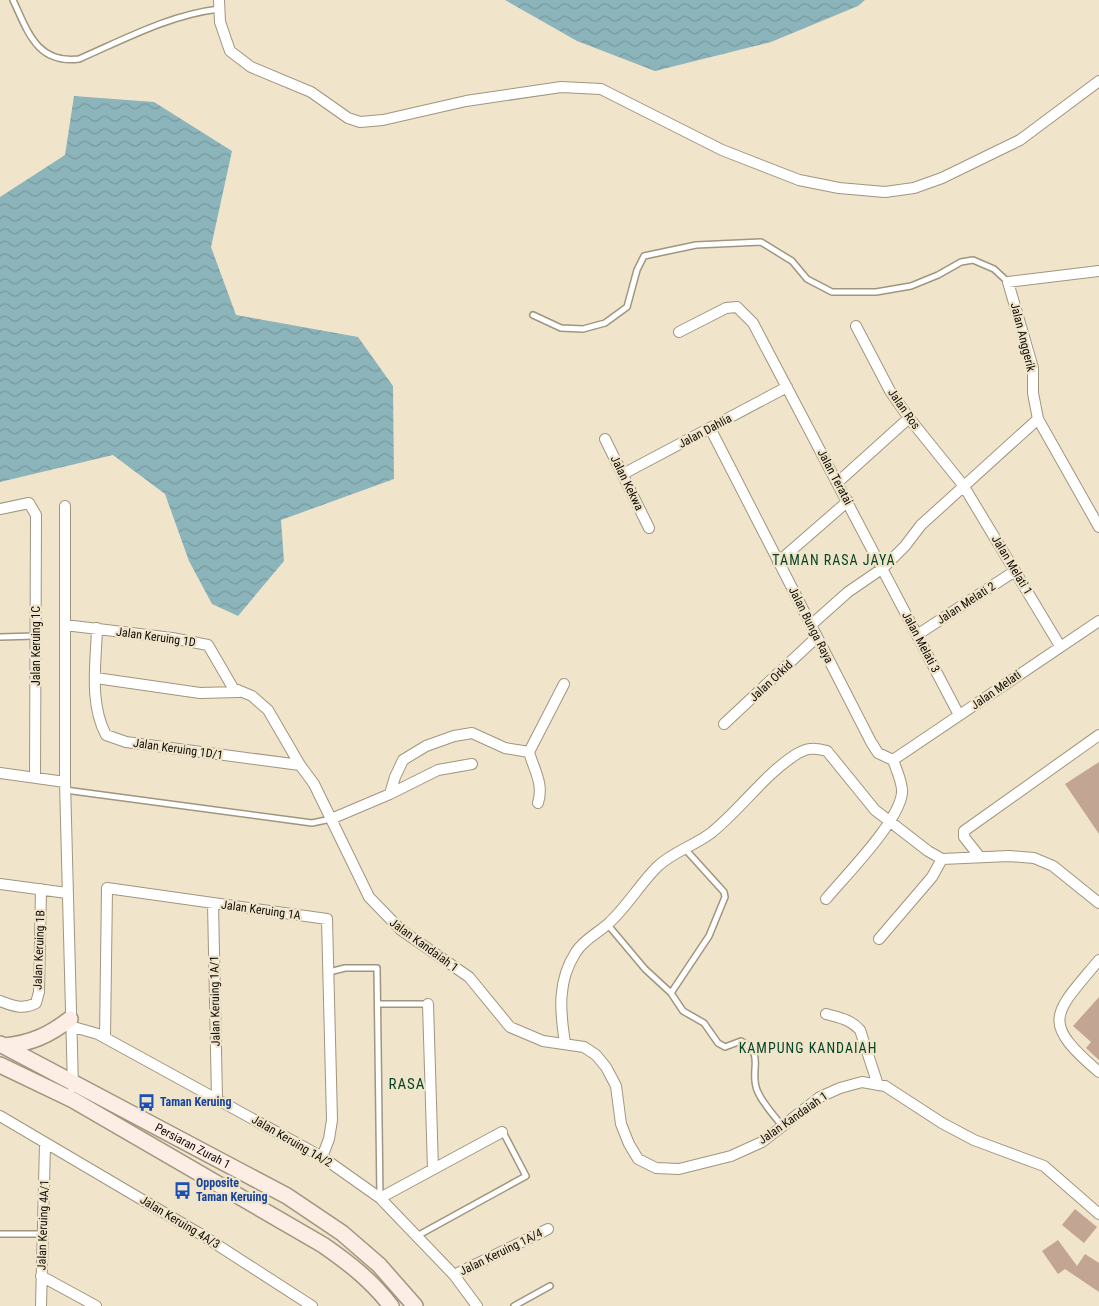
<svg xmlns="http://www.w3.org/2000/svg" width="1099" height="1306" viewBox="0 0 1099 1306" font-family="'Roboto Condensed',sans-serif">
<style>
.water{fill:url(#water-waves)}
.building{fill:#c2a592}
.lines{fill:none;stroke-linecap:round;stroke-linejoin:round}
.lane-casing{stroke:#a0957e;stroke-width:8}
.street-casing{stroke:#a0957e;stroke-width:12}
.secondary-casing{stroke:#a0957e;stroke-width:18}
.lane{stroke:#fff;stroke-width:5}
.street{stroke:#fff;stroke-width:10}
.secondary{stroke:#fcede5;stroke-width:15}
.labels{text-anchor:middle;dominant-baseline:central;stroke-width:4.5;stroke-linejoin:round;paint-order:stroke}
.street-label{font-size:12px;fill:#110d05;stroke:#f0e5cb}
.transit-label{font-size:12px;font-weight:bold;fill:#164399;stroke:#f0e5cb;text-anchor:start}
.neighbourhood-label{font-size:14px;letter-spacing:1px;fill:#074527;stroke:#f0e5cb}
.quarter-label{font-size:15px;letter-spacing:1px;fill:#074527;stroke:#f0e5cb}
</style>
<defs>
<pattern id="water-waves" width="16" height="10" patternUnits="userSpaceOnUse" patternTransform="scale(1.25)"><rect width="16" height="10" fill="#8cb4bb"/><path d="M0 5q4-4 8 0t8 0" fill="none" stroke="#789a9f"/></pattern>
</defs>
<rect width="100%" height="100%" fill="#f0e5cb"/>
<path class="water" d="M505,0h360l-7,6 -87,36 -116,29 -78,-30z
M74,96l80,6 78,49 -21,96 25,68 122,22 35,49 1,93 -113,41 3,41 -46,55 -26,-12 -23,-43 -24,-67 -52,-39 -113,27v-285l65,-42z"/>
<path class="building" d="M1099,762v72l-34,-50z
M1099,997v63l-13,-12 5,-6 -18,-16z
M1075,1209l22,18 -13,16 -22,-18z
M1058,1240l19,26 8,-12 14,9v29l-34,-23 -7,5 -16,-23z"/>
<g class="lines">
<defs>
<path id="lane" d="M13,0c15,32 24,64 66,59 46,-20 90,-44 140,-50
M533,315l28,13 22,1 22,-6 22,-16 10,-37 7,-14 52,-11 65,-3 31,19 15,18 25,13h44l35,-6 27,-11 23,-13 12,-2 21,9 14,13
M0,637l35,-1
M65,790l247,33 19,-4
M608,925l37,44 26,24 12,18 21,12 14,20 7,4 16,-6c25,14 8,28 16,49 5,13 17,25 25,36
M329,972l16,-4h32l3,230
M671,993l38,-57 16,-39 -1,-5 -38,-42
M378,1004h50
M0,1234h43
M417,1236l109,-60 -23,-44
M514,1306l36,-20"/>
<path id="street" d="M219,0l1,22 10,29 21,16 60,25 37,26 12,4 23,-2 83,-19 95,-14 40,2 121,61 77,30 40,8 46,4 29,-4 28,-10 78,-38 79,-59
M1099,271l-91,11 25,86v25l5,26 61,108
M856,326l34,65 19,27 54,67 97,161
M679,332l47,-24 11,-1 16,16 206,392
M710,428l161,314 7,11 15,7
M605,439l44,89
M623,474l164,-87
M838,482l71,-64
M65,506v276l8,305
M0,509l29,-6 7,12 -1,262
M778,562l70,-61
M65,625l107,13 36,7 25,43 19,8 16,14 32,55 14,19 55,113 32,33 68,47 41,50 33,14 41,6 12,8 10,12 10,19 5,38 8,20 9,15 18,9 23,1 52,-13 31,-14 58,-45 20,-9 22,-6 23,4 57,37 32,17 70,26 55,48
M811,625l37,-33 35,-24 22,-22 16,-21 117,-106
M97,628c-1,35 -8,75 9,107l20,7 174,23
M917,635l98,-64
M96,678l104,15 39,-1
M724,724l93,-87
M893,760l206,-139
M0,773l65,9
M390,794l48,-24 34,-6
M538,803c6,-19 -4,-33 -9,-51l35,-68
M331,819l59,-25 5,-17 8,-17 23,-14 28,-10 18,-3 33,15 24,4
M979,856l-15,-19v-6l135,-96
M0,884l67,9
M826,899c19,-23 73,-77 76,-106 1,-10 -6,-24 -9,-33
M213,903l4,196
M879,939l53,-62 10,-18
M1099,960c-45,54 -60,61 0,112
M0,1001c13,5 23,9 36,2l3,-11 2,-103
M428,1004l5,165
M826,1014c14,4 24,5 34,16l18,55
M70,1026l28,8 224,123 58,41 74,77 23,31
M105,1038l2,-150 220,31 5,201 -3,19 -7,18
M565,1043c-5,-32 -8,-62 11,-91 8,-13 24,-20 34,-30 18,-17 30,-38 47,-55 15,-15 37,-21 54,-34 30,-24 52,-57 84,-78 11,-7 19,-8 32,-4l48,59 53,41 14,8 67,-3 25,2 19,8 46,37
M0,1116l202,119 110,71
M380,1198l122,-66
M454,1275l94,-46
M41,1276l55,30
M41,1306l4,-162"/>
<g id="secondary">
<path id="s1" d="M0,1044l287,152 55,37 37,32 36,41"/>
<path d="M5,1046c27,-3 44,-11 65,-27"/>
<path d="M0,1065l73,35 250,145c26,18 49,36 68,61"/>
</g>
</defs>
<use href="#lane" class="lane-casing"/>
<use href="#street" class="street-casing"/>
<use href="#secondary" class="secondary-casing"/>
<use href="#lane" class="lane"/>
<use href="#street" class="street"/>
<use href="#secondary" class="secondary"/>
</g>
<defs>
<symbol id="bus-bare" viewBox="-9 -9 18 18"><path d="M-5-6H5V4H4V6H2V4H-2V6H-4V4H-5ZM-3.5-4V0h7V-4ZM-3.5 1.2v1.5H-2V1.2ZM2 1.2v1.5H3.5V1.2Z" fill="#1a4fb4" stroke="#f0e5cb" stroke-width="2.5" paint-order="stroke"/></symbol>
</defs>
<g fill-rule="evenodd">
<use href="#bus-bare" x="134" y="1090" width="25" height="25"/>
<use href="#bus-bare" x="170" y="1178" width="25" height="25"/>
</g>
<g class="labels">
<g class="street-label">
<text transform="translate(1023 337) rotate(76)">Jalan Anggerik</text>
<text transform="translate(904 409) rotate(55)">Jalan Ros</text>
<text transform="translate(705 431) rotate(-28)">Jalan Dahlia</text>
<text transform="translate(835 477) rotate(62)">Jalan Teratai</text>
<text transform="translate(627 483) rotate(64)">Jalan Kekwa</text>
<text transform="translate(1012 565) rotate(59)">Jalan Melati 1</text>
<text transform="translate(966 603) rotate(-33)">Jalan Melati 2</text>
<text transform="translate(811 625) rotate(63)">Jalan Bunga Raya</text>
<text transform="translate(156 637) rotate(8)">Jalan Keruing 1D</text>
<text transform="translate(921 642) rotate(62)">Jalan Melati 3</text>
<text transform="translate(36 646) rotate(-90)">Jalan Keruing 1C</text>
<text transform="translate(771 681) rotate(-43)">Jalan Orkid</text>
<text transform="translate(996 690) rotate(-35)">Jalan Melati</text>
<text transform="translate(178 749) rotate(8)">Jalan Keruing 1D/1</text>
<text transform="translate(261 910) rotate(8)">Jalan Keruing 1A</text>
<text transform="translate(424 945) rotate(36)">Jalan Kandaiah 1</text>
<text transform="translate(39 950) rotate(-88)">Jalan Keruing 1B</text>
<text transform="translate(215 1001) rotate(-91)">Jalan Keruing 1A/1</text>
<text transform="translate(793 1118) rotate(-35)">Jalan Kandaiah 1</text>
<text transform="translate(292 1141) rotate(30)">Jalan Keruing 1A/2</text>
<text stroke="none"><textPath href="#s1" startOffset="218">Persiaran Zurah 1</textPath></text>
<text transform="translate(180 1222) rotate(31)">Jalan Keruing 4A/3</text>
<text transform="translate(43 1225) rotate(-88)">Jalan Keruing 4A/1</text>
<text transform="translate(501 1252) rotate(-26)">Jalan Keruing 1A/4</text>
</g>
<g class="transit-label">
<text x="160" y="1102">Taman Keruing</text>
<text x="196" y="1183">Opposite<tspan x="196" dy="14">Taman Keruing</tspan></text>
</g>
<g class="neighbourhood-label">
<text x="834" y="560">TAMAN RASA JAYA</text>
<text x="808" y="1048">KAMPUNG KANDAIAH</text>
</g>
<g class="quarter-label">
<text x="407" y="1084">RASA</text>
</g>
</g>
</svg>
